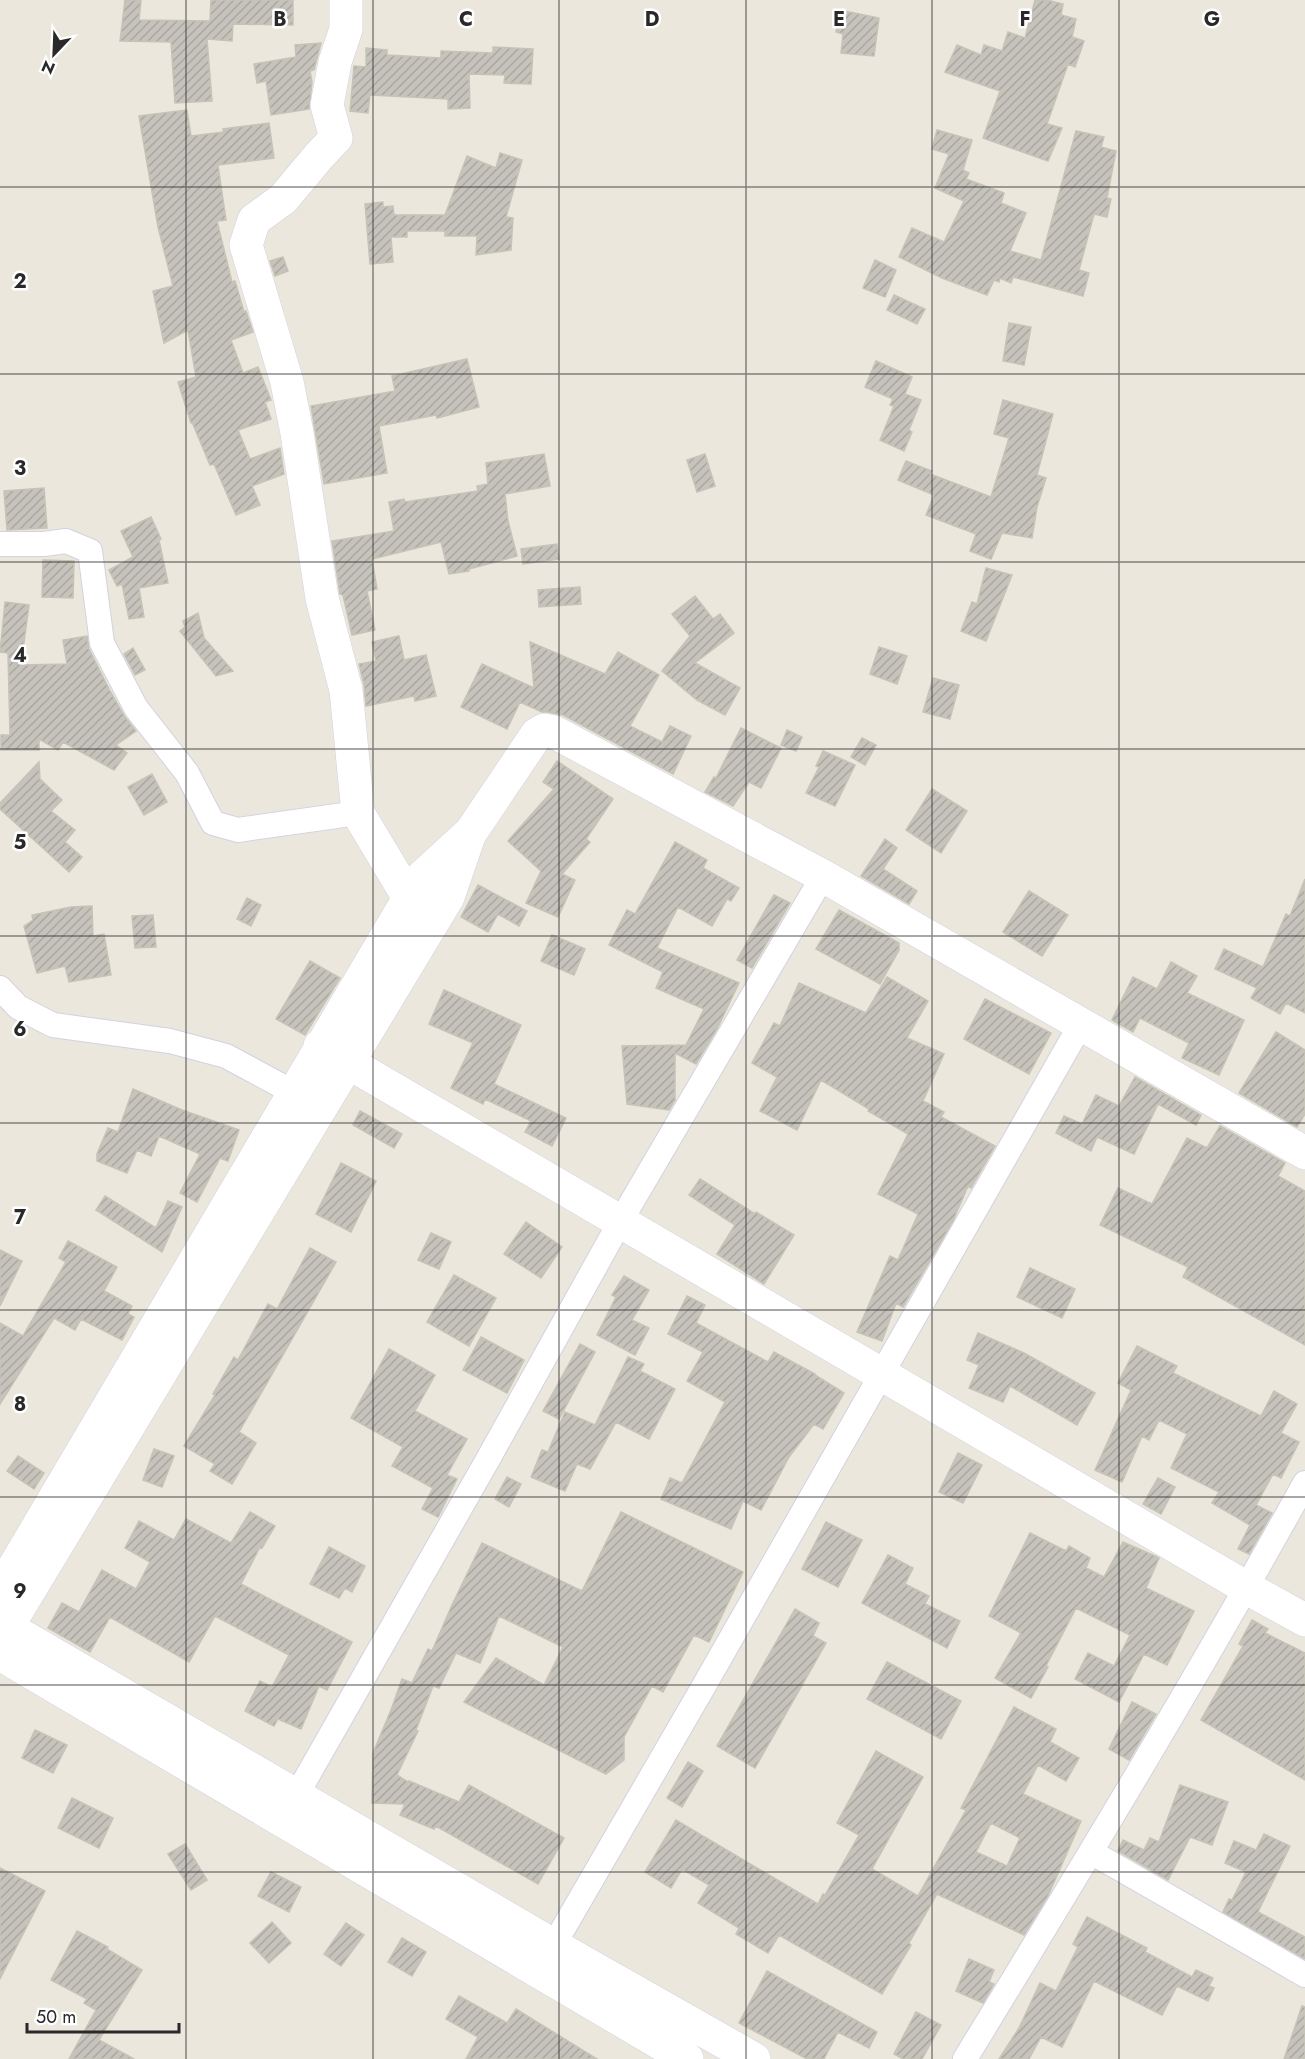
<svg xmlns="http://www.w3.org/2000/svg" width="1305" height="2059" viewBox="0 0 1305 2059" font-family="Jost,sans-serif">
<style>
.building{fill:url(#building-hatch);stroke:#c6c3b6;stroke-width:1.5;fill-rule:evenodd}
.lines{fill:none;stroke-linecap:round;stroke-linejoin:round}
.street-casing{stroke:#d2d2e1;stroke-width:26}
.secondary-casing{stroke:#d2d2e1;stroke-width:34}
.street{stroke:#fff;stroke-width:24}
.secondary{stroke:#fff;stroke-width:33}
.grid{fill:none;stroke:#292929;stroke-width:1.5;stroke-opacity:0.55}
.grid-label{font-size:20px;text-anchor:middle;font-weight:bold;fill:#292929;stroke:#fff;stroke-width:5;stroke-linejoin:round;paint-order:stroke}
</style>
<defs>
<pattern id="building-hatch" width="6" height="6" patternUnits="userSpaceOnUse" patternTransform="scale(1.5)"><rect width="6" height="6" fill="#c6c3bc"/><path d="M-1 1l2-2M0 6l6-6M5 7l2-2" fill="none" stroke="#aaa8a2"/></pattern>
</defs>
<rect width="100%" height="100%" fill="#ebe7dc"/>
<path class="building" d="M125,0h16l-2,20 71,1 1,-21h82v25l-60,-1 -1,17 -25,-2 5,62 -37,2 -4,-61 -51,-1z
M1035,0h12l16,4 -2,11 15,4 -4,18 12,4 -9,26 -7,-3 -21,60 15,4 -14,33 -65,-23 17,-47 -55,-19 12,-27 24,10 3,-10 18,6 6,-19 17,6z
M840,10l39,8 -5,38 -33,-3 2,-19 -7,-2z
M321,43l-7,27 -4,1 2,11 -3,27 -38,6 -5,-34 -9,2 -3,-19 42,-7 -1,-12z
M493,47l40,2 -2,35 -27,-1 1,-8 -36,-1 1,34 -22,1v-10l-78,-4 -2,18 -18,-2 4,-45 12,1v-19l21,2v5l54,3v-7l52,2z
M187,110l4,26 33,-4 -1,-3 46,-6 5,35 -56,7 8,55 -9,1 15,61 3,-1 9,31 2,-1 7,21 -22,8 12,33 15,-6 13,33 -6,2 6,17 -33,11 12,29 30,-11 4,26 -32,12 8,19 -24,10 -22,-51 -4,1 -18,-43 -1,1 -13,-41 18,-5 -8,-47 -24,13 -11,-52 20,-5 -15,-59 -19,-111z
M937,130l35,10 -9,30 6,3 -3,6 38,14 -3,10 25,10 -16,38 31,9 35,-129 28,6 -3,10 15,4 -9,47 4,1 -4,18 -13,-3 -15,56 10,3 -6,23 -70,-19 -2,6 -11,-5 -1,4 -5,-2 -7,15 -45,-17 -43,-21 13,-29 32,14 20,-41 -29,-13 14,-34 -17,-5z
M500,153l22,7 -16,57 7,1 -2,32 -35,5 1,-19h-32v-5h-38v6h-16l2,25 -23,2 -5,-60 18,-2v5l10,-1 1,9h51l22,-59 29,12z
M283,257l5,14 -13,5 -5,-15z
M875,260l21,10 -11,27 -22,-9z
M894,295l31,14 -8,15 -30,-14z
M1009,323l22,4 -7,38 -21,-4z
M467,359l12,48 -42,11 -1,-3 -57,11 8,47 -63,11 -13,-78 84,-15 -3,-15z
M876,361l36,16 -7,17 16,6 -12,30 3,2 -8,19 -24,-11 14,-34 -4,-1 3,-6 -28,-12z
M1003,400l50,14 -16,61 9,3 -9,29 -5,31 -30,-5 -11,26 -21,-8 6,-17 -50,-19 8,-20 -36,-15 8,-19 26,10 -2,3 61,23 18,-59 -15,-4z
M544,454l6,32 -45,8 3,27 9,35 -48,13v2l-20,3 -8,-32 -69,17 5,30 -10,2 8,39 -23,5 -9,-40 -3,-1 -8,-53 62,-10 -5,-29 15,-3 1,3 73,-11 -1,-5 11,-2 -2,-21z
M705,454l10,32 -18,6 -10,-32z
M44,488l3,40 -40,2 -3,-39z
M151,517l10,22 -2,1 9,43 -29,5 5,29 -15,2 -7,-35 -5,2 -8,-16 24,-13 -12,-26z
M557,544l2,15 -36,5 -2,-15z
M43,560l31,1 -1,37 -31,-1z
M986,568l26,7 -26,66 -25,-10 11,-29 5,2z
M580,587l1,17 -42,3 -1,-17z
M695,596l18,23 7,-5 14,19 -39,30 45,25 -15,27 -28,-15 -35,-29 28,-35 -18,-22z
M5,602l24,3 -8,60 46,-1 -4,-24 24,-4 2,13 20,40 16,28 11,14 -20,14 11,8 -13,17 -51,-28 -5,8 -19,-11v11h-38v-15h9l-2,-82 -8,-1z
M198,613l6,25 29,33 -17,5 -36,-45 5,-4 -2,-6z
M399,636l5,24 22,-5 10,41 -21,5 -1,-5 -48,10 -2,-21 -5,-21 17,-3 -4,-19z
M530,642l75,32 13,-22 41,23 -29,51 32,16 8,-16 21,10 -18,38 -110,-59 -15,-3h-6l-22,-10 -13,27 -46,-22 21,-43 52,24z
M879,647l28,9 -10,28 -27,-10z
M133,648l12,22 -10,5 -11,-21z
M933,678l26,7 -9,34 -27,-7z
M741,728l40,20 -20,40 -12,-6 -16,24 -28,-14 9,-15 2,1z
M787,730l15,7 -6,14 -15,-6z
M862,738l14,7 -11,20 -14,-8z
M823,751l32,14 -20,41 -29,-13 13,-26 -3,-1z
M557,761l56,38 -27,40 4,3 -28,32 13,6 -17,37 -32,-14 15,-32 -33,-30 46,-52 -11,-7z
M39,762l1,17 22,21 -11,11 24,19 -10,12 17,15 -13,15 -69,-63v-6z
M152,774l15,28 -23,13 -16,-28z
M932,789l35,22 -26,42 -35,-23z
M885,839l12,9 -14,21 34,22 -8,13 -48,-28z
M675,842l32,18 -4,8 36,20 -8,13 -4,-2 -15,27 -34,-19 -21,41 82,35 -22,46 -21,35 -21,-11v47l-6,10 -42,-6 -5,-58 64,-1 18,-36 -48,-21 7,-16 -54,-27 18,-35 8,4z
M1305,879v134l-19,-10 -6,11 -29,-16 6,-10 -42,-19 9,-20 39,18 23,-53 4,2z
M478,885l49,26 -8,15 -21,-12 -10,18 -27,-15z
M1029,891l39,24 -26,41 -39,-24z
M774,895l16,8 -38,65 -15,-8z
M247,898l14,7 -10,21 -14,-7z
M92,906l1,30 11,-2 7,41 -42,7 -4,-16 -28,7 -13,-47 9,-6 -1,-5 39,-8z
M839,910l60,33v7l-19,34 -64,-35z
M153,915l3,32 -21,1 -3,-32z
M552,935l33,14 -11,26 -33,-14z
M310,961l30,17 -35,57 -29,-16z
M1171,962l26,14 -10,17 57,27 -25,55 -37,-17 7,-15 -49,-25 -7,14 -21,-12 21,-43 24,12z
M887,977l41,24 -21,37 37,16 -21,47 21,11 -3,5 54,29 -24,42 -3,-2 -15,35 -50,86 -7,-4 -14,38 -25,-9 33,-76 8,4 20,-46 -40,-20 30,-60 -40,-23 1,-2 -48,-29 -24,50 -37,-19 17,-34 -25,-14 22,-40 6,3 19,-43 67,30z
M444,990l77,35 -27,59 72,34 -14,28 -27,-14 6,-11 -46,-22 -2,5 -32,-16 22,-45 -44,-19z
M985,999l66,34 -22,41 -65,-35z
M1276,1032l29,18v64l-8,13 -58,-34z
M1135,1077l66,38 -5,10 -38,-21 -24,50 -37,-17 -6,14 -35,-18 8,-17 18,8 14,-29 23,11z
M133,1089l49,21 57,20 -11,31 -8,-3 -23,44 -17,-9 20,-39 -41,-18 -8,20 -14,-6 -10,23 -30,-12v-7l11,-26 10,4z
M360,1111l42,23 -8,14 -41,-23z
M1220,1126l65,37 -7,13 27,15v154l-122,-68 5,-10 -88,-42 18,-37 34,16 35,-66 20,10z
M341,1163l35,18 -25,51 -35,-18z
M700,1179l55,35 1,-2 38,23 -30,49 -47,-30 18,-29 -46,-30z
M105,1196l51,32 12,-27 14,6 -20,45 -66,-42z
M526,1222l36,25 -21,31 -37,-24z
M431,1233l20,9 -12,27 -21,-9z
M68,1241l49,26 -13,24 28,15 -4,8 6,3 -12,23 -41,-21 -6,11 -21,-12 -54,86v-81l23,13 43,-74 -7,-4z
M310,1248l26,14 -97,170 17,11 -24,41 -22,-13 5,-7 -31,-18 31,-51 -2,-1 21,-37 4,3 30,-56 9,5z
M0,1250l22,11 -22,45z
M1030,1268l45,21 -13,29 -45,-21z
M454,1275l42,23 -27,48 -42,-24z
M624,1276l25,14 -17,30 17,8 -14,27 -38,-20 19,-38 -4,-2z
M687,1296l18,9 -9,18 72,39 6,-10 41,22v1l29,18 -21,36 -9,-5 -25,33 -28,53 -18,-9 -12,28 -70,-30 9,-21 12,5 43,-81 -38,-21 16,-29 -35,-18z
M978,1333l46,20 71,40 -18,32 -67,-39 -7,16 -34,-14 10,-23 -12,-5z
M481,1337l43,23 -17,33 -44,-23z
M580,1344l15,8 -36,67 -16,-8z
M1137,1346l40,20 -4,7 88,43 13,-25 23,13 -16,29 18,9 -18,36 -8,-4 -17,31 16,8 -23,41 -11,-5 12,-24 -38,-22 7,-11 -48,-24 16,-34 -28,-14 -10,20 -7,-4 -20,46 -27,-12 36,-80 -13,-7z
M389,1349l46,26 -20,36 52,28 -20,36 10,4 -19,38 -16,-8 11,-21 -41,-22 11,-19 -52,-29z
M628,1357l16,7 -4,7 35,18 -26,50 -33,-17 -26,47 -13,-5 -12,27 -34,-14 11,-27 6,2 17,-40 30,13z
M154,1449l20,7 -12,31 -19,-7z
M958,1453l24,12 -19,38 -24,-11z
M18,1456l26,17 -10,16 -27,-18z
M507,1477l14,7 -12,23 -14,-8z
M1158,1478l17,9 -14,27 -18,-10z
M250,1512l25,14 -13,22 -2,-1 -19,37 111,58 -25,48 -8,-4 -18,43 -23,-10 -4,7 -29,-15 15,-30 12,6 17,-32 -74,-39 -26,46 -79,-45 -20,35 -42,-24 14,-25 17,9 23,-42 34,19 14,-27 -25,-14 14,-27 35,19 12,-21 45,24z
M621,1512l122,60 -34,70 -15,-7 -31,57 -11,-6 -28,51v23l-18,14 -142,-72 32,-44 48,27 19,-38 -64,-31 -19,47 -24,-10 -17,35 -6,-2 -17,44 2,1 -21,44 11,7 1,-1 50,21 10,-17 95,53 -26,46 -102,-58 -2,3 -34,-14 5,-11 -33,-1 1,-50 18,-43 11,-31 10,4 16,-34 4,2 20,-46 30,-62 100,48z
M826,1522l36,18 -24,47 -36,-18z
M1030,1533l36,18 3,-5 21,12 -4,10 18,9 19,-35 32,14 4,2 -13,30 48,23 -27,54 -23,-11 -25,48 -44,-23 13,-26 26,13 16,-31 -54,-27 -30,58 2,1 -17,31 -36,-20 26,-45 -32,-17z
M329,1547l36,19 -13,26 -7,-4 -6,10 -29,-14z
M888,1555l25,13 -8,16 24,12 -4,8 35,17 -13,27 -85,-45z
M795,1609l24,14 -6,13 13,7 -71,125 -38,-22z
M1252,1620l16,9 -3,4 40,20v127l-104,-60 42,-74 -4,-2z
M887,1662l74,39 -20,38 -74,-40z
M1132,1702l24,12 -27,46 -20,-11z
M1014,1707l42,22 -6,13 29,16 -13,23 -28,-16 -15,29 58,27 -33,75 -24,39 -87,-41 -28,49 2,2 -29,49 -103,-59 -11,18 -32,-19 3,-6 -41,-25 11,-18 -27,-16 -11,19 -26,-16 31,-52 142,84 5,-10 2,1 34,-60 -22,-12 39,-72 47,26 -51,92 46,27 48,-86 -5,-2zM991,1823l29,15 -13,28 -31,-14z
M35,1730l32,15 -14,28 -31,-15z
M688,1762l15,9 -21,36 -15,-9z
M1180,1785l48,17 -16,43 -22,-8 -22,43 -50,-29 5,-11 21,10 6,-12 9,4z
M72,1798l41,20 -14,30 -41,-20z
M1264,1834l26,12 -32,66 47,25v22l-82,-47 6,-13 3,1 14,-28 -21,-9 9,-22 22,9z
M185,1844l22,36 -16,10 -23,-36z
M0,1868l45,23 -45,88z
M271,1872l30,15 -12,25 -31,-16z
M1087,1917l60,31 -2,4 47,25 4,-7 17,8 -4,8 5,2 -6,13 -31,-15 -15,29 -68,-34 -32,66 -21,-10 -12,22h-30l20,-31 21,-45 16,8 22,-44 -5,-3z
M272,1922l19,21 -22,20 -19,-20z
M346,1923l18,12 -23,31 -17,-12z
M77,1931l31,16 -1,2 35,21 -43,70 35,19h-65l27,-49 -12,-7 3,-4 -36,-19z
M402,1938l24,14 -14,24 -24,-14z
M969,1959l25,11 -5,12 5,2 -11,19 -27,-12z
M767,1971l110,61 -8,16 -31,-16 -14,27h-17l-68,-36z
M459,1996l48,27 9,-14 81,50h-131l12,-22 -32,-18z
M1302,2006l3,1v52h-21z
M916,2012l25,13 -19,34h-19l-9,-5z"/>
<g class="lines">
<defs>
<path id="street" d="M0,544h44l22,-3 24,10 12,92 34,65 51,65 26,50 25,7 120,-17
M0,988l18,19 35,18 117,16 56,15 67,36
M288,1810l199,-349 133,-239 203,-346
M1091,1852l214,123
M545,1960l160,-276 376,-660
M965,2059c116,-190 232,-381 340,-576"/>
<path id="secondary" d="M346,0v29l-11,33 -8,43 9,33 -17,18 -36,43 -29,21 -8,25 41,137 10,51 25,165 24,92 12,123 51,85
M320,1046l927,542 58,32
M0,1591l421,-713 50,-46 66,-98 7,-4 10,2 269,144 482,277
M0,1623l553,322 201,114
M0,1639l448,-742 21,-61
M0,1654l687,405"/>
</defs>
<use href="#street" class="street-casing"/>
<use href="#secondary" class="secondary-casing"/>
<use href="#street" class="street"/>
<use href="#secondary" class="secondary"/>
</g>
<path class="grid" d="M186,0v2059M373,0v2059M559,0v2059M746,0v2059M932,0v2059M1119,0v2059M0,187h1305M0,374h1305M0,562h1305M0,749h1305M0,936h1305M0,1123h1305M0,1310h1305M0,1497h1305M0,1685h1305M0,1872h1305"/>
<g class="grid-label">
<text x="280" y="26">B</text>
<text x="466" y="26">C</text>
<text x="652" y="26">D</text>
<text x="839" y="26">E</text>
<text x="1025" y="26">F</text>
<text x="1212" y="26">G</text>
<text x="20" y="288">2</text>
<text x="20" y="475">3</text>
<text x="20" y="662">4</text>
<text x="20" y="849">5</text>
<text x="20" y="1036">6</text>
<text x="20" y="1224">7</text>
<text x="20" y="1411">8</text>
<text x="20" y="1598">9</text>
</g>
<g transform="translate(54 54) rotate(203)" stroke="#ffffff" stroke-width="4.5" paint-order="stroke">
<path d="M0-4.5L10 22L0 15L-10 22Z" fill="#292929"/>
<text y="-9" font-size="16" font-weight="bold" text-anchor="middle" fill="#292929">N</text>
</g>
<path d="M27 2023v9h152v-9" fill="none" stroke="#292929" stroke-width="3"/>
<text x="36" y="2023" font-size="18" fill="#292929" stroke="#ffffff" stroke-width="4.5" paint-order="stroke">50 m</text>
</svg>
